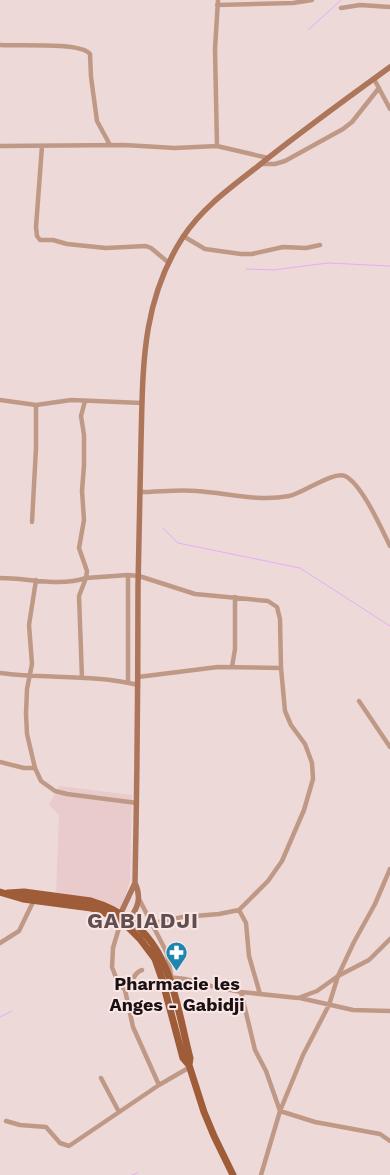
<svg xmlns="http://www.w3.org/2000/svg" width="390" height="1175" viewBox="0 0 390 1175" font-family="'Work Sans',sans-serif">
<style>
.built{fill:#e9cbcb}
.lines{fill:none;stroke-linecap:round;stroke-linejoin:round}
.stream{stroke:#e6acf7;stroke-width:1}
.street{stroke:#bf9986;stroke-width:4.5}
.secondary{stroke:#ad765a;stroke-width:5.5}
.primary{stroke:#9f5c38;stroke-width:7}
.labels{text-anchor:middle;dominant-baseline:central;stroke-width:4;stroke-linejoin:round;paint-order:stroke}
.poi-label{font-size:18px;font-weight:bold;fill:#191112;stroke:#fbe6e6}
.district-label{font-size:22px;font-weight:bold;letter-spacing:1px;fill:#614f50;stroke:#fbe6e6}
</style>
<rect width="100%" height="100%" fill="#eed9d9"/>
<path class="built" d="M59,786l73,9 -2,86 -9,28 -14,-5 -51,-11 3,-78 -10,-10z"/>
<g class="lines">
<path class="stream" d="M308,30l33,-30
M246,269l27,1 55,-7 62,3
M163,528l15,15 122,25 90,58
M0,1017l12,-6
M132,1175l5,-2"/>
<path class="street" d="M217,5l76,-2 19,-3
M341,8l19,-3 30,2
M0,45c17,1 81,-3 90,9l1,23 6,44 13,24
M374,79l16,30
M0,146l124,-1 51,3 42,-2 51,12
M42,146l-6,81 1,9 3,4h13l14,4 39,4 40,-2 5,2 18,15
M217,146l-2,-97 3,-49
M261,164h14l10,-3 58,-32 9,-7 27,-34
M183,236l22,13 36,5h11l31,-7 23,1 14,-3
M0,400l36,5 35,-5 71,3
M140,492c19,0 38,-3 57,-1 30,2 61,11 92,5 14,-3 44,-25 56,-20 17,8 37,54 45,70
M32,522l4,-74v-43
M128,575v107
M0,578c28,0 59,9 86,0l1,-7 -8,-23 5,-28 -2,-29 2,-26v-30l-3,-19 4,-15
M36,580l-7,45 3,39 -5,25 -1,25 1,20 8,34 6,13 14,10 12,3 70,9
M232,667l3,-18v-52
M0,673c46,6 93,1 138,12
M138,677l80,-10 63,1
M82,678l-3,-82 7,-18 42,-3 11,1 56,18 73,7 9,6 3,12 1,49 4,43 6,14 14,19 7,19 1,16 -9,31 -22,51 -14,20 -29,29 -20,4 -36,3 -30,6
M359,701l31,46
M0,762l24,6h11
M139,899l28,54 4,22
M239,910l7,13 3,33 11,38
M121,921l-8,27 -1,19 6,16 7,7 8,37 26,58
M390,939l-21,21 -31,16 -9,29 -26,50 -23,56 35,11 65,12 10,7
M0,943l19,-12 15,-31
M168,977l17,2 26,7 30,6 57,6 19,-7 21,-15 16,-34 21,-38 15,-35
M125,990c8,-5 7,-17 17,-20
M241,992l14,58 11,21 14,40 -19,64
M300,998l53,12 37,1
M101,1078l18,34
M6,1121l14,4 26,2 14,16 9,3 90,-61 31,-18"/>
<path class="secondary" d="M119,917l16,-34
M127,922c11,-13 15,-24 8,-39 2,-99 3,-198 3,-297 1,-48 2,-96 3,-144 2,-74 0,-140 42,-205 19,-29 47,-49 74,-70 43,-35 88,-67 133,-100"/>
<path class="primary" d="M0,892l23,7 68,9 27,10 7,6 15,15 15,20 7,20 21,79 6,7
M8,893l16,-1 67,9c78,23 82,90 99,157l-1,7 15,47 10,24 19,39"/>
</g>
<defs>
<symbol id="pharmacy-pin" viewBox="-11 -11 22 30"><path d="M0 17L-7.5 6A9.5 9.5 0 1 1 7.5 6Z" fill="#1e87af" stroke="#fbe6e6"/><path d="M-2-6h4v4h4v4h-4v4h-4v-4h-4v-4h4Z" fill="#fff"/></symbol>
</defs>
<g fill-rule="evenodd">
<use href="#pharmacy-pin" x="164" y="940" width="25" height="34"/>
</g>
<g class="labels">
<g class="poi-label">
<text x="177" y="983">Pharmacie les<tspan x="177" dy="21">Anges - Gabidji</tspan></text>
</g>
<g class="district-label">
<text x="143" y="920">GABIADJI</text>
</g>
</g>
</svg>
